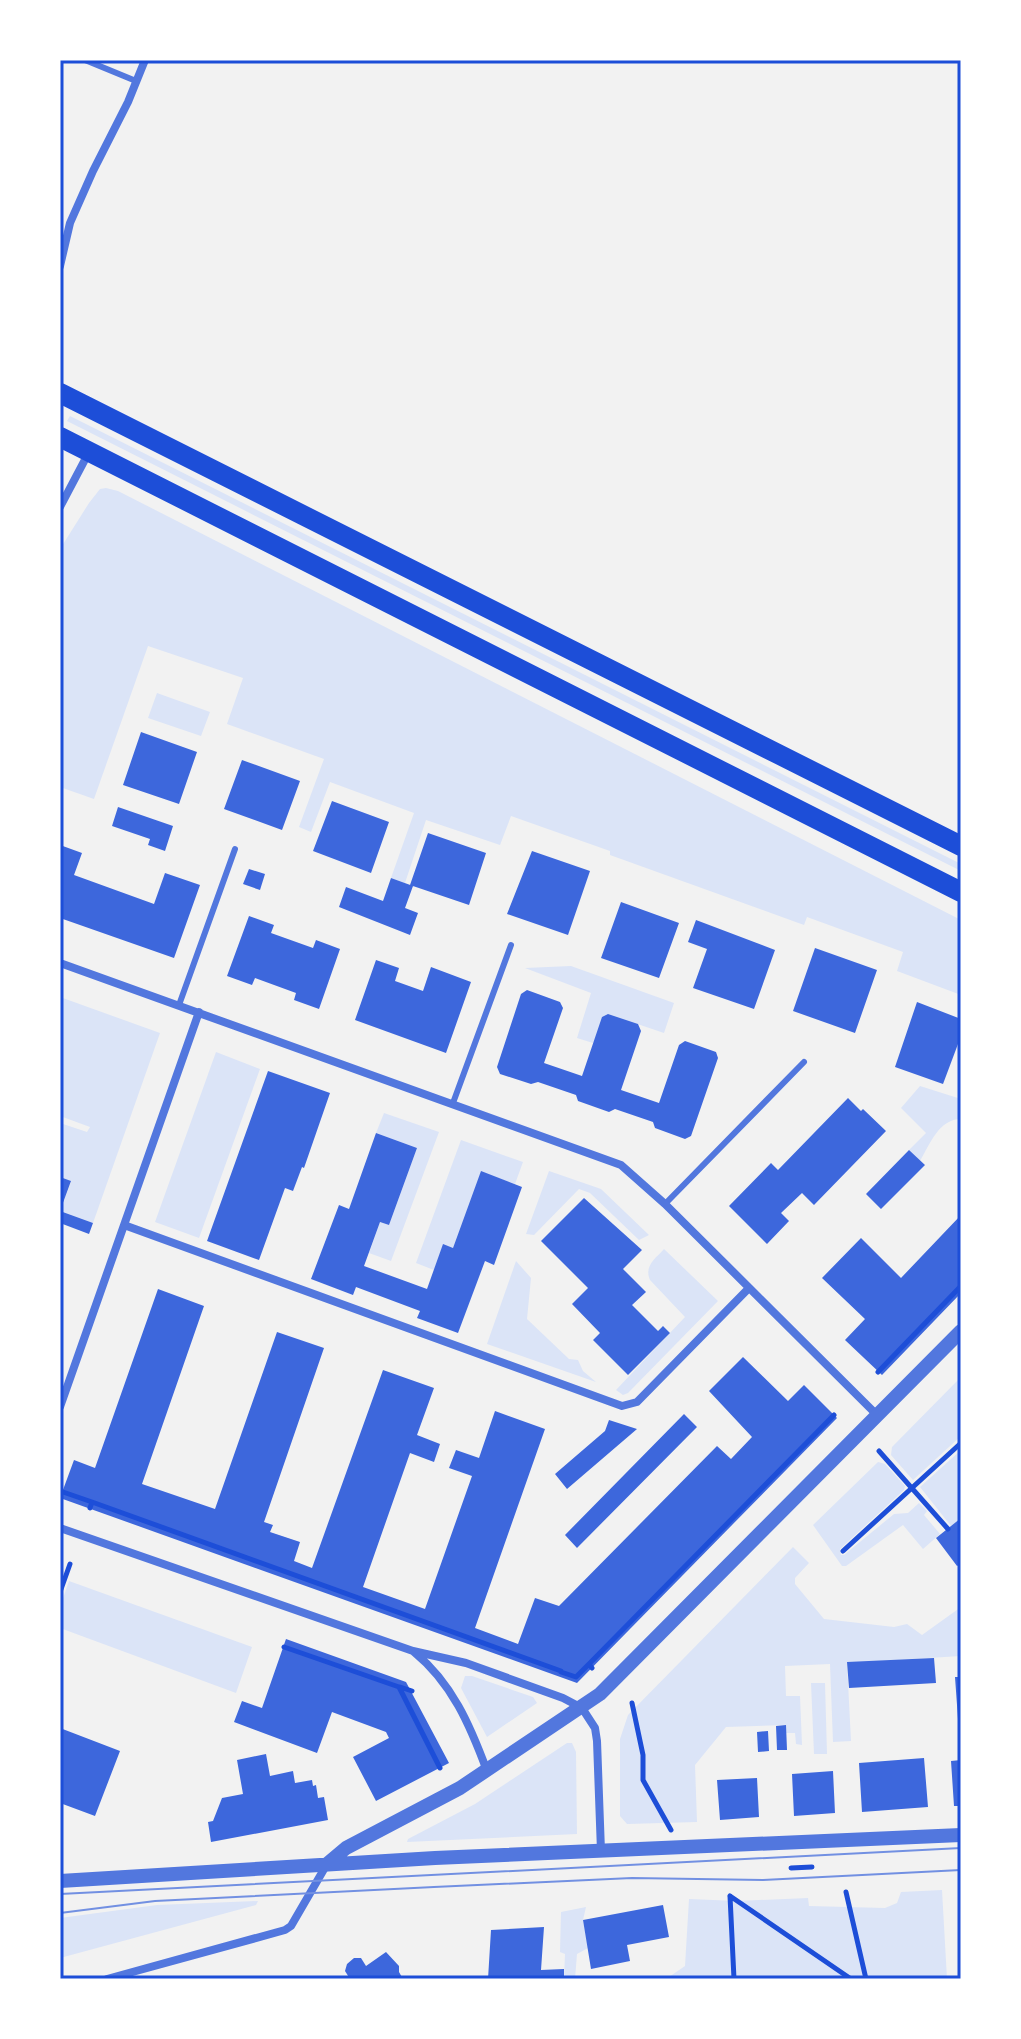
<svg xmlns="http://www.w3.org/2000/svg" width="1021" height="2039" viewBox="0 0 1021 2039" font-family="Jost,sans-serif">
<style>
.green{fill:#dbe4f7}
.building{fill:#3d67dc}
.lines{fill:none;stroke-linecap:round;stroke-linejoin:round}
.path{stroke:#1d4ed8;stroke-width:5}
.service{stroke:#5277de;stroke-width:6}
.minor{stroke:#5277de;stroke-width:8}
.tertiary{stroke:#5277de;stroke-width:14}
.primary{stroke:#1d4ed8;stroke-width:20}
.tram{stroke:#7290e2;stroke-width:2}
.neatline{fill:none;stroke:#1d4ed8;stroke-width:3}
</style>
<rect width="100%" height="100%" fill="#f2f2f2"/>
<path class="green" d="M70,416l891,448v7l-894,-450z
M106,488l12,3 843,429v75l-64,-24 6,-19 -96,-35 -3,8 -194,-70v-4l-99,-35 -11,29 -74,-25 -21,63 -14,-5 23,-65 -84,-31 -19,50 -12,-5 25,-68 -97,-35 16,-46 -95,-32 -54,153 -34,-12v-238l29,-46 11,-14z
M157,693l53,19 -9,24 -53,-18z
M571,966l103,37 -10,30 -56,-19 -15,29 -16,-5 14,-45 -66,-25z
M60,997l100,36 -67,190 -33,-12 11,-29 -11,-5v-54l27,9 3,-5 -30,-11z
M216,1052l44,17 -61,169 -44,-16z
M920,1086l41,13v20c-22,0 -31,25 -41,42l-11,-11 17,-17 -25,-25z
M384,1113l55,19 -48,129 -22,-8 11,-31 9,3 28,-77 -41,-15z
M461,1140l62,22 -8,22 -34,-12 -28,76 -10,-3 -9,25 -18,-7z
M549,1171l52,18 48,46 -10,5 -49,-47 -11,-4 -45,46 -8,-1z
M664,1249l54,52 -90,92 -5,2 -7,-5 69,-73 -35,-37c-6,-14 5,-21 14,-31z
M516,1261l15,17 -4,41 42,40 9,1 5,11 13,11 -109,-38z
M961,1377v59l-48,44 -22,-25 1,-8z
M961,1450v68l-10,8 -31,-39z
M878,1462l7,2 20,22 -1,4 -64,59 1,6h3l50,-41 14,-1 11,-10 8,8 -3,4 16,19 -17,15 -20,-24 -57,41h-4l-29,-41z
M793,1547l16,16 -14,15v6l29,35 70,8 13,-3 15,11 39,-28v49l-114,7 4,78 -18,1 -3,-78 -45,2 1,30h14l2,49 -6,-1 -1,-11h-9v-8l-60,2 -31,38 2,57 -70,2 -7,-8v-77l8,-24z
M69,1581l183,66 -16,46 -176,-65v-21z
M465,1676h7l61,21 4,6 -50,34 -26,-49z
M811,1683h14l2,71h-13z
M567,1743h5l4,9 1,82 -170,8 1,-3 67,-35z
M942,1890l5,89h-281l19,-13 4,-67 48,2 71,-3 1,8 76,2 12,-5 4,-11z
M258,1901l-2,4 -196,53v-40l97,-13z
M586,1907l-3,13 5,28 -11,6 -2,25h-11l1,-25 -5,-2 1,-40z"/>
<path class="building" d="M141,732l56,20 -18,52 -56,-19z
M242,760l58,21 -18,49 -58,-21z
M332,801l57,21 -18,51 -58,-22z
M118,807l55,19 -8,25 -17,-6 2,-6 -38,-13z
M428,833l58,20 -17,52 -59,-20z
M60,845l22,8 -8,22 80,29 11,-31 35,12 -26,73 -114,-40z
M532,851l58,20 -22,64 -61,-21z
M249,869l16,5 -5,16 -17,-6z
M391,878l22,8 -8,22 13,5 -8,22 -71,-28 7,-20 37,14z
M621,902l58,21 -20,55 -58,-20z
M249,916l25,9 -3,8 42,15 3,-8 24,9 -21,60 -25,-9 2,-7 -41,-15 -3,7 -25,-9z
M696,920l79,30 -21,59 -61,-21 14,-39 -19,-7z
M815,948l62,22 -22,63 -62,-22z
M376,960l23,8 -4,13 28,10 8,-24 40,15 -25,71 -91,-33z
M527,990l33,12 3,6 -19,55 38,13 20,-59 6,-3 30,10 3,7 -20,59 38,13 20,-58 6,-4 31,11 2,6 -27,78 -6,3 -30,-11 -2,-6 -38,-13 -6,3 -31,-11 -2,-6 -38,-13 -7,2 -31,-10 -3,-7 24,-73z
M917,1002l44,17v17l-18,48 -48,-17z
M268,1071l62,22 -26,75 -2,-1 -9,24 -8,-3 -26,72 -52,-19z
M848,1098l13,13 2,-2 23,22 -72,74 -12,-12 -21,20 8,8 -22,23 -38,-38 42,-43 7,7z
M376,1133l41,15 -28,77 -9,-3 -16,44 63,23 16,-45 10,4 28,-77 41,16 -28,78 -9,-4 -27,72 -41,-15 3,-7 -64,-24 -3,8 -42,-16 28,-74 10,4z
M909,1150l16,15 -44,44 -15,-15z
M60,1177l11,4 -11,30z
M584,1198l58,52 -19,19 23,23 -14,13 26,26 5,-5 7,7 -42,42 -35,-35 7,-7 -28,-29 16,-16 -47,-47z
M60,1211l33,12 -4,11 -29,-11z
M961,1215v78l-79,82 -37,-35 20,-21 -43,-41 39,-40 40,40z
M158,1289l46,17 -62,178 73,25 62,-177 47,16 -60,174 9,3 -3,7 30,10 -6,19 18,7 71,-198 51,18 -17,47 23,9 -6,18 -24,-9 -47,134 62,22 47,-133 -23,-8 7,-18 23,8 16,-47 50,18 -70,199 43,16 17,-46 24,8 158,-160 14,13 21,-22 -43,-46 34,-34 45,44 16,-16 33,33 -260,265 -517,-185 14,-38 21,8z
M684,1414l13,13 -120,121 -12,-13z
M609,1420l28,9 -70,60 -12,-15 50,-43z
M961,1518v46l-4,2 -21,-28z
M286,1639l120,43 43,81 -73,38 -23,-44 36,-19 -3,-6 -54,-20 -15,41 -83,-31 8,-21 20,7z
M934,1658l2,25 -87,5 -2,-26z
M955,1677h6v42h-3z
M786,1725l1,25h-10l-1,-24z
M60,1728l60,23 -25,65 -35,-13z
M768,1731l1,20 -11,1 -1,-20z
M266,1754l4,22 23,-5 2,12 17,-3 1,6 3,-1 2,13 6,-1 4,23 -117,22 -3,-20 5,-1 9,-23 21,-4 -6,-34z
M924,1758l4,49 -66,5 -3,-49z
M961,1760v46h-7l-3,-45z
M833,1771l2,42 -41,3 -2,-42z
M757,1778l2,39 -39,3 -3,-40z
M663,1905l6,32 -42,8 3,16 -39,8 -8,-49z
M544,1927l-3,43 23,-1v10h-76l3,-49z
M386,1952l13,14v6l4,7h-53l-5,-8 2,-7 7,-6h7l5,8z"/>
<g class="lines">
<path class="path" d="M878,1372l83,-86
M879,1451l69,78
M63,1492l29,10 -2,6
M92,1502l469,169
M843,1551l118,-108
M60,1592l10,-28
M284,1647l115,40 41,81
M589,1664l245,-249
M561,1672l15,5 13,-13 3,4
M400,1687l12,4
M632,1703l11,52v25l28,50
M791,1868l21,-1
M846,1892l20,87
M730,1896l121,83
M730,1896l4,83"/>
<path class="service" d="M85,60l51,21
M179,1005l56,-156
M453,1103l58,-158
M665,1204l139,-142"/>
<path class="minor" d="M60,266l10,-43 23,-52 35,-69 17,-42
M60,507l29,-55
M60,963l561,202 44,39 212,211
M124,1225l498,181 15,-4 112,-114
M60,1407l139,-395
M60,1528l353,123 53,12 97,35 19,10 13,20 2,13 4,110
M414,1652c38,31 56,73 73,119
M107,1979l178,-49 6,-4 36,-62"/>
<path class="tertiary" d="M327,1864l19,-16 114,-60 140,-94 361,-363
M60,1881l375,-23 526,-23"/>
<path class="primary" d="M60,393l901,453
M60,437l901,455"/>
<path class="tram" d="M60,1894l901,-46
M60,1913l95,-12 279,-14 198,-9 131,2 198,-10"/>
</g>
<rect width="1021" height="2039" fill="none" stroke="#ffffff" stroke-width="124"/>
<rect x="62" y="62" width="897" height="1915" class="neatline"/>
</svg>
